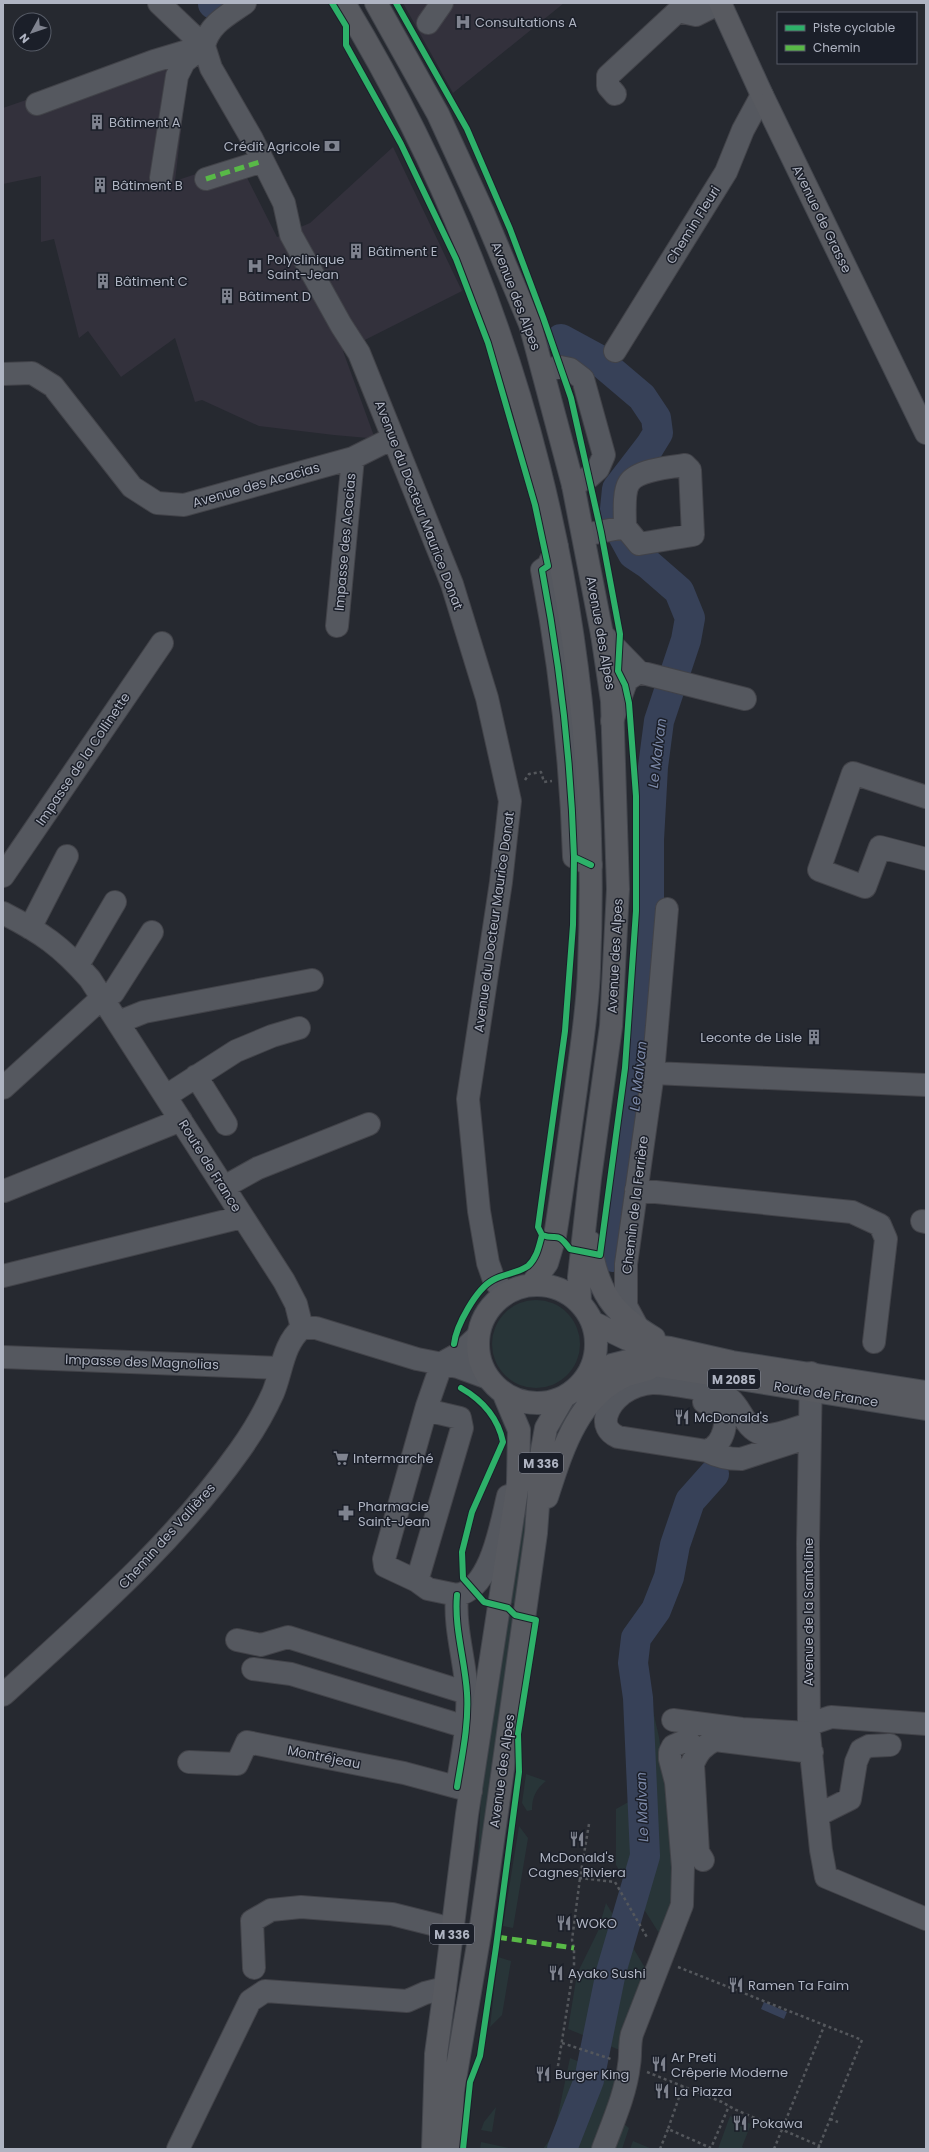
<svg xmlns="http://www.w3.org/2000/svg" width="929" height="2152" viewBox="0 0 929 2152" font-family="Poppins,sans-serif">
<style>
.medical{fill:#33313c}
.green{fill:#283538}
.water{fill:#374158}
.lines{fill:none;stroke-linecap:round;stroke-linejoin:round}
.river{stroke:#374158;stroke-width:30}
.minor-casing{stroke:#424349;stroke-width:24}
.major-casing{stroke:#43464d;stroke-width:24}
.path{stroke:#54575c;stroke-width:2.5;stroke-dasharray:3 3;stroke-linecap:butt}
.minor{stroke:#55585f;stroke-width:22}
.major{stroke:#585a60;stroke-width:22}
.quiet{stroke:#58b947;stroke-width:5;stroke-dasharray:10 5;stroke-linecap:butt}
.cycleway-casing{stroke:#1b1f29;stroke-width:8}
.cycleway{stroke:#2db169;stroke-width:6}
.labels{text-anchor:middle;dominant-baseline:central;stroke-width:3;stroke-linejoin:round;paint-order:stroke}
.shield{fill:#1b1f29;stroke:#838794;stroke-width:1}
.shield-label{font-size:12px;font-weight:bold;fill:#afb4c2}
.poi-label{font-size:13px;fill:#afb4c2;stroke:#1b1f29;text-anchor:start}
.street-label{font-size:13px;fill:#afb4c2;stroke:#1b1f29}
.water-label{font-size:14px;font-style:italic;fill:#7b88a7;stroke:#1b1f29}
</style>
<rect width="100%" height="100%" fill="#262930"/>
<path class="medical" d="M403,3h161l-111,90z
M173,49l15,23 -13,109 63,-21 39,77 33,-14 83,-76 69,144 -119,60 31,85 -6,2 -34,-3 -75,-9 -57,-26 -7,2 -20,-64 -54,39 -33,-46 -9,7 -25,-99 -13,3v-66l-38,8v-76z"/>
<path class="green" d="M492 1344a44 44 0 1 1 88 0a44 44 0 1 1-88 0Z
M530,1458h3l-13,148 -11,-4z
M503,1611l14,9 -38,256 -2,1 4,-81z
M641,1659l18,78 21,155 -16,49 -48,-76v-56l16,-9v-54l2,-29 -14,-52z
M526,1774l20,7c-10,8 -14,16 -14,29l-5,1 -5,-8z
M519,1826l9,12 -15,90 -10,-2z
M606,1903l44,73 -28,75 -54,-22 9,-55 21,-43z
M498,1957l13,4 -9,54 -12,12z
M570,2058l49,20 -20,71h-56l11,-15z
M496,2107l-4,25 -11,-2 3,-8z
M730,2116l21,8 -9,23 3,2h-27z
M624,2124l5,4 -7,21h-13z
M633,2141l19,8h-22z
M481,2142l32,7h-33z"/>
<path class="water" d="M764,2002l23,10 -3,7 -23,-10z"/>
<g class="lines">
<path class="river" d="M213,3v1
M561,339l35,19 46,39 14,21 2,15 -8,13 -33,43 -2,20 6,23 12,22 15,10 31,27 11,27 -4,22 -27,81 -6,46 -4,73v114l-10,125 -26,178
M562,2149l27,-69 22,-108 34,-116 -7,-158 -5,-35 3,-25 20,-28 13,-33 6,-32 15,-44 24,-27"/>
<defs>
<path id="minor" d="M159,3l45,43 7,22 41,71 32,64 7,32 50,90 18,28 93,231 35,114 23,103 -9,81 -33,217 11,112 9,52 6,17 11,13
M428,23l14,-20
M204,46c5,-22 24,-31 41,-43
M615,94l-7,-8v-10l70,-65 18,4 24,-12
M37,104l117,-43 50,-15
M161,178l16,-102 7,-14 16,-13
M206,179l57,-18
M615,351l111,-179 17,-42 19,-35
M543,370l17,-3 10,2 13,10 21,76 -6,14 -9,8 -16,8
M3,374l29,-1 21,13 79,101 25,16 27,2 169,-47 40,-20
M685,465l5,5 3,65 -54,9 -14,-17c0,-11 -2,-35 4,-44 8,-13 41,-16 56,-18z
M584,535l41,-8
M557,547l-9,19 -6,4c18,94 29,191 32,287l17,8
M337,626l16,-168
M602,634l37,38 106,27
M612,721l13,-36 2,-5 12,-8
M926,797l-73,-24 -34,97 46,17 15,-40 46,12
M3,876l159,-233
M3,913c39,20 58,33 87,66l194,302 12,23 6,24
M30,928l37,-72
M78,965l37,-63
M119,1022l25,-10 168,-32
M653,1073l273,12
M196,1076l30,48
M3,1088l99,-90 11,-5 39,-61
M166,1096l70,-45 36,-15 27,-8
M224,1187l34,-19 111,-44
M636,1190l216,22 28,13 6,14 -12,103
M4,1191l177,-71
M922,1221l4,1
M3,1276l239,-59
M302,1328h14l101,31 41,8 30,11
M639,1330l-13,-24v-42l27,-191 14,-164
M3,1357l277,11
M442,1363l18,-10 18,-17
M811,1373l-3,171 1,189 12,117 5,27 100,42
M704,1402l15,3c12,13 5,40 -12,46
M426,1410l34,8 2,10 -45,153 11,8 29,6
M809,1424c-11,3 -37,14 -47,10 -17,-5 -20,-25 -32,-35 -9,-8 -63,-16 -77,-16 -10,0 -23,5 -31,11 -14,11 -26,33 -4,43l89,14c11,6 21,8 34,8l68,-22
M417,1581l-32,-15 -1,-7 43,-153 15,-43
M457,1595c-3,33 8,65 10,98 2,31 -5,63 -10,94
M457,1595c34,-6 44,-71 51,-99
M237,1640l24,5 27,-8 179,56
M253,1669l38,5 175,53
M3,1695c85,-78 169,-149 237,-245 12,-17 24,-37 33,-57 9,-22 10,-49 29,-65
M673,1720l69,9 67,4
M810,1724l21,-7 95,7
M189,1762l48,2 10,-22 157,31 67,18
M818,1815l32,-16 6,-37 5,-12 8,-4 21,-1
M703,1860l-5,-8 -5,-88c5,-12 10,-18 22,-24l97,12
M254,1968l-2,-47 19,-11 30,-3 91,7 60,15
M178,2149l72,-148 15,-10 142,10 18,-8 20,-5
M603,2149c10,-27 23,-56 26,-84 2,-10 0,-20 3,-31l50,-129 1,-38 -7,-85 -6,-23v-7l3,-6 14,-6 10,10c-5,19 -11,18 -21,32"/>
<path id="major" d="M344,3c178,294 260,622 245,965 -1,40 -8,81 -13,121 -7,49 -13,98 -21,147l-8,27 -15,21
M376,3l62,111 45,98 47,112 43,161 29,149 10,67 6,188 -7,137 -21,152 -11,99 1,26
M720,3l42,92 164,338
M590,1242c7,49 22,71 64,96
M478 1344a59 59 0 1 1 118 0a59 59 0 1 1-118 0Z
M592,1322l35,17 19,6 24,3 62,14 194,30
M586,1377l26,-12 16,-4 298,48
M547,1497c15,-46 30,-99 78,-121 7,-3 16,-4 24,-7
M433,2149l3,-95 9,-66 22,-174 51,-331 1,-53 -16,-38
M450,2149l3,-58 27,-158 56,-400 6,-83 4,-22 18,-31"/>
</defs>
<use href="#minor" class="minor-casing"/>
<use href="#major" class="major-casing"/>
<path class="path" d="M525,780l4,-6 12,-2 3,10 8,-1
M589,1824l-9,54 35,4 33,57
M678,1967l184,73 -44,109
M562,2043l49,16
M557,2072l17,-107v-17l-2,-8 8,-62
M647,2072l75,30 12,7 86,37
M683,2086l-15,43 43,19 18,-42
M830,2119l8,3
M660,2149l8,-20
M774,2149l51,-125"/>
<use href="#minor" class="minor"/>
<use href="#major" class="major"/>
<path class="quiet" d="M206,179l57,-18
M497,1937l77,11"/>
<defs>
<path id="cycleway" d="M332,3l14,23v19l55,99 55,115 32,84 47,162 13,61 -6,4c18,94 29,191 32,287l17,8
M396,3l71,126 43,100 33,88 28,81 30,134 19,102 -2,37 7,14 4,18 7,93v115l-11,157 -25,187 -30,-6c-14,-19 -12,-8 -28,-14l-4,-8 27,-196 8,-106 1,-68
M454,1344c2,-18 22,-55 39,-64 11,-6 25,-7 35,-14 9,-8 11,-20 14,-31
M461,1388c21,12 37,30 42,54l-31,70 -10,40 1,26 21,24 24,6 7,7 21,5 -18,114 1,38 -23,175 -16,109 -10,26 -7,67
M457,1595c-3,33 8,65 10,98 2,31 -5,63 -10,94"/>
</defs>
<use href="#cycleway" class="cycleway-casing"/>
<use href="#cycleway" class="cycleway"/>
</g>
<defs>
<symbol id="hospital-bare" viewBox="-9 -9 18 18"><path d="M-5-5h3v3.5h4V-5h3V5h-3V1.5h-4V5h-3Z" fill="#7f838f" stroke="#1b1f29" stroke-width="2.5" paint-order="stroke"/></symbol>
<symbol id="building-bare" viewBox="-9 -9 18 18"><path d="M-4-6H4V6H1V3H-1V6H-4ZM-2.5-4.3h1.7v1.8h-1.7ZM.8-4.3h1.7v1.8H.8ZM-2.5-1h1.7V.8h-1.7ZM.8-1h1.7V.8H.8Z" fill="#7f838f" stroke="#1b1f29" stroke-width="2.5" paint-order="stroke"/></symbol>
<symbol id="bank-bare" viewBox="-9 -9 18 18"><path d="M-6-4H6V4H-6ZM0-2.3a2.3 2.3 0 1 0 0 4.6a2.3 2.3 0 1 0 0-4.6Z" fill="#7f838f" stroke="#1b1f29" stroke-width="2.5" paint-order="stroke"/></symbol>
<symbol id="restaurant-bare" viewBox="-9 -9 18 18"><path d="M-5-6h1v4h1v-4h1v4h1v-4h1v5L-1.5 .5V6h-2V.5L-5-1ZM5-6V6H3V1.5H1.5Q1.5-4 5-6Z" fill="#7f838f" stroke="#1b1f29" stroke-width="2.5" paint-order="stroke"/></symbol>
<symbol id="supermarket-bare" viewBox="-9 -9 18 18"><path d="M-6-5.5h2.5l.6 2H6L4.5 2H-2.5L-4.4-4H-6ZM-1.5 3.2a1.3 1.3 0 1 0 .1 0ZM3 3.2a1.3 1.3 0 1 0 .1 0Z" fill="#7f838f" stroke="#1b1f29" stroke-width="2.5" paint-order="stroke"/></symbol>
<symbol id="pharmacy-bare" viewBox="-9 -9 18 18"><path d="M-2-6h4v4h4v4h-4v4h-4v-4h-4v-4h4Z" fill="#7f838f" stroke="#1b1f29" stroke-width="2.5" paint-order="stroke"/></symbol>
</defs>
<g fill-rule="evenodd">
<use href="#hospital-bare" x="452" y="11" width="22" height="22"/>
<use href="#building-bare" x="86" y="111" width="22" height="22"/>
<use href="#bank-bare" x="321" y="135" width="22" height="22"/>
<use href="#building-bare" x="89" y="174" width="22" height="22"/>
<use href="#building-bare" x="345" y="240" width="22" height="22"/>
<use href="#hospital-bare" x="244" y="255" width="22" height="22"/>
<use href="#building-bare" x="92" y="270" width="22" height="22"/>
<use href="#building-bare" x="216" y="285" width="22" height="22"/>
<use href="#building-bare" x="803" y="1026" width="22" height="22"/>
<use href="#restaurant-bare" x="671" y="1406" width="22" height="22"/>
<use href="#supermarket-bare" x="330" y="1447" width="22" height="22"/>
<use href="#pharmacy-bare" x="335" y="1502" width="22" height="22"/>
<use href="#restaurant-bare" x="566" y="1828" width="22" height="22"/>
<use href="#restaurant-bare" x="553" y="1912" width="22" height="22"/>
<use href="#restaurant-bare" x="545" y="1962" width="22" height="22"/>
<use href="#restaurant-bare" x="725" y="1974" width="22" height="22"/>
<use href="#restaurant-bare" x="648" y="2053" width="22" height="22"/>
<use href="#restaurant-bare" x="532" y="2063" width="22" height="22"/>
<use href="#restaurant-bare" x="651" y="2080" width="22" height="22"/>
<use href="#restaurant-bare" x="729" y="2112" width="22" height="22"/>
</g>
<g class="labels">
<g class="shield">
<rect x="708" y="1369" width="52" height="20" rx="3"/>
<rect x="519" y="1453" width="44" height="20" rx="3"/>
<rect x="430" y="1924" width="44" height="20" rx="3"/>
</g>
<g class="shield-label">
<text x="734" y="1379">M 2085</text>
<text x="541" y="1463">M 336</text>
<text x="452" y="1934">M 336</text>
</g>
<g class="poi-label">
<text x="475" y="22">Consultations A</text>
<text x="109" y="122">Bâtiment A</text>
<text x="320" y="146" text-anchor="end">Crédit Agricole</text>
<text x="112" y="185">Bâtiment B</text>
<text x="368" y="251">Bâtiment E</text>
<text x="267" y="259">Polyclinique<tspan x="267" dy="15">Saint-Jean</tspan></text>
<text x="115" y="281">Bâtiment C</text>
<text x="239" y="296">Bâtiment D</text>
<text x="802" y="1037" text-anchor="end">Leconte de Lisle</text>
<text x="694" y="1417">McDonald's</text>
<text x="353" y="1458">Intermarché</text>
<text x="358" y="1506">Pharmacie<tspan x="358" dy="15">Saint-Jean</tspan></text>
<text x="577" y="1857" text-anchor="middle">McDonald's<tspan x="577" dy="15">Cagnes Riviera</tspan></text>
<text x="576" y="1923">WOKO</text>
<text x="568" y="1973">Ayako Sushi</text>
<text x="748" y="1985">Ramen Ta Faim</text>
<text x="671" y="2057">Ar Preti<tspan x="671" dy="15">Crêperie Moderne</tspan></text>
<text x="555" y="2074">Burger King</text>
<text x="674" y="2091">La Piazza</text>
<text x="752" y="2123">Pokawa</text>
</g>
<g class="street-label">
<text transform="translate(822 219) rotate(64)">Avenue de Grasse</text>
<text transform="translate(693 225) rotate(-58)">Chemin Fleuri</text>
<text transform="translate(516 296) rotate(69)">Avenue des Alpes</text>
<text transform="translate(256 485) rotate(-16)">Avenue des Acacias</text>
<text transform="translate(419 505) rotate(69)">Avenue du Docteur Maurice Donat</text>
<text transform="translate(345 542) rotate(-85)">Impasse des Acacias</text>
<text transform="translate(601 633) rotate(80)">Avenue des Alpes</text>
<text transform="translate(83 759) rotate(-56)">Impasse de la Collinette</text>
<text transform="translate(494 922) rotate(-82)">Avenue du Docteur Maurice Donat</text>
<text transform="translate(615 956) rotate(-87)">Avenue des Alpes</text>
<text transform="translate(210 1166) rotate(58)">Route de France</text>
<text transform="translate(635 1205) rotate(-83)">Chemin de la Ferrière</text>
<text transform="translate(142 1362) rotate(2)">Impasse des Magnolias</text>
<text transform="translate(826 1394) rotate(9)">Route de France</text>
<text transform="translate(167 1536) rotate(-48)">Chemin des Vallières</text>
<text transform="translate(808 1612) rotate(-90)">Avenue de la Santoline</text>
<text transform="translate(324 1757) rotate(11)">Montréjeau</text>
<text transform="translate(502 1771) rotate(-82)">Avenue des Alpes</text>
</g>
<g class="water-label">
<text transform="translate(657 753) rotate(-83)">Le Malvan</text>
<text transform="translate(638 1076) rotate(-84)">Le Malvan</text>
<text transform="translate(642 1807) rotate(-92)">Le Malvan</text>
</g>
</g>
<rect width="929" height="2152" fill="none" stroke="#afb4c2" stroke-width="8"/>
<rect x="777" y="12" width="140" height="52" fill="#1b1f29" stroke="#565b66"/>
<rect x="785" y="25" width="20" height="6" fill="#2db169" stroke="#565b66"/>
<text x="813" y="32" font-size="12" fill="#afb4c2">Piste cyclable</text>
<rect x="785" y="45" width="20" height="6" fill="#58b947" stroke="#565b66"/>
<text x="813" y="52" font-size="12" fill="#afb4c2">Chemin</text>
<g transform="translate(32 32) rotate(230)"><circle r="19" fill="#1b1f29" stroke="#565b66"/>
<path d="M0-3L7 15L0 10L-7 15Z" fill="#7f838f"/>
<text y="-6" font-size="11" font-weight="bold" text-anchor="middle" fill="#afb4c2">N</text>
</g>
</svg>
